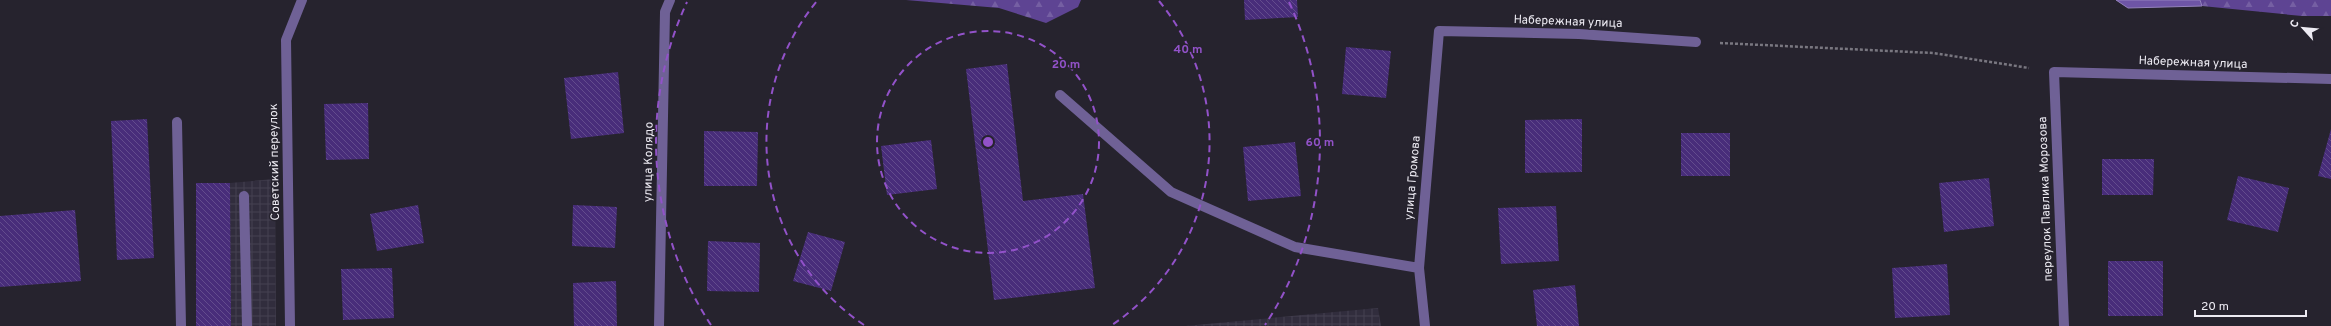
<svg xmlns="http://www.w3.org/2000/svg" width="2331" height="326" viewBox="0 0 2331 326" font-family="Overpass,sans-serif">
<style>
.industrial{fill:url(#industrial-grid)}
.forest{fill:url(#forest-firs)}
.water{fill:#6e55a6;stroke:#9482bd}
.building{fill:url(#building-back-hatch)}
.lines{fill:none;stroke-linecap:round;stroke-linejoin:round}
.path{stroke:#797780;stroke-width:2.5;stroke-dasharray:3 2;stroke-linecap:butt}
.minor{stroke:#6f6196;stroke-width:10}
.ring{fill:none;stroke:#9252c9;stroke-width:2;stroke-dasharray:7 5}
.labels{text-anchor:middle;dominant-baseline:central;stroke-width:3;stroke-linejoin:round;paint-order:stroke}
.street-label{font-size:12px;fill:#edebf3;stroke:#26232e}
.centre{fill:#9252c9;stroke:#26232e;stroke-width:2}
.ring-label{font-size:12px;text-anchor:middle;font-weight:bold;fill:#9252c9;stroke:#26232e;stroke-width:3;stroke-linejoin:round;paint-order:stroke}
</style>
<defs>
<pattern id="industrial-grid" width="8" height="8" patternUnits="userSpaceOnUse"><rect width="8" height="8" fill="#312d3d"/><path d="M0 4h8M4 0v8" fill="none" stroke="#454150"/></pattern>
<pattern id="forest-firs" width="22" height="20" patternUnits="userSpaceOnUse"><rect width="22" height="20" fill="#5e4493"/><path d="M5 1l3.5 6h-7zM16 11l3.5 6h-7z" fill="#755fa3"/></pattern>
<pattern id="building-back-hatch" width="6" height="6" patternUnits="userSpaceOnUse"><rect width="6" height="6" fill="#482d7a"/><path d="M-1 5l2 2M0 0l6 6M5-1l2 2" fill="none" stroke="#634c8d"/></pattern>
</defs>
<rect width="100%" height="100%" fill="#26232e"/>
<path class="industrial" d="M275,179l1,147h-80v-143h34z
M1378,308l3,18h-196z"/>
<path class="forest" d="M906,0h175l-3,7 -32,16 -47,-15z
M2200,0h131v16h-29l-100,-10z"/>
<path class="water" d="M2116,0h84l2,6 -74,2z"/>
<path class="building" d="M1244,0h53l1,17 -53,3z
M1346,47l45,4 -5,47 -44,-4z
M1007,64l16,137 60,-7 12,94 -101,12 -28,-231z
M618,72l6,61 -53,6 -7,-61z
M368,103l1,56 -43,1 -2,-56z
M147,119l7,139 -37,2 -6,-139z
M1582,119v53l-57,1v-53z
M2331,129v50l-13,-3z
M704,131l54,1 -1,54h-53z
M1681,133h49v43h-49z
M931,140l6,49 -50,6 -6,-49z
M1295,142l6,54 -53,5 -5,-54z
M2102,159h52l-1,36h-51z
M2238,176l51,12 -11,44 -51,-12z
M1989,178l5,48 -50,6 -5,-49z
M196,183h34l1,143h-35z
M418,205l6,38 -47,8 -7,-37z
M573,205l44,2 -2,41 -43,-2z
M1556,206l3,55 -58,3 -3,-56z
M75,210l6,71 -81,6v-71z
M808,232l37,10 -14,49 -38,-10z
M708,241l52,2 -1,49 -52,-1z
M2108,261h55v55h-55z
M1947,264l3,51 -55,3 -3,-50z
M392,268l2,50 -51,2 -2,-51z
M616,281l1,45h-43l-1,-43z
M1575,285l4,41h-42l-4,-36z"/>
<g class="lines">
<path class="path" d="M1720,43l213,10 96,15"/>
<path class="minor" d="M1060,95l111,97 124,55 124,21
M177,122l4,204
M244,196l3,130
M290,326l-4,-286 16,-40
M659,326l6,-314 5,-12
M1425,326l-6,-58 20,-237 140,3 117,8
M2064,326l-10,-254 277,7"/>
</g>
<g class="ring">
<circle cx="988" cy="142" r="111"/>
<path d="M864 325A221 221 0 0 1 817 1M1159 1A221 221 0 0 1 1112 325"/>
<path d="M711 325A332 332 0 0 1 687 2M1289 2A332 332 0 0 1 1265 325"/>
</g>
<g class="labels">
<g class="street-label">
<text transform="translate(1568 22) rotate(2)">Набережная улица</text>
<text transform="translate(2193 63) rotate(2)">Набережная улица</text>
<text transform="translate(275 162) rotate(-91)">Советский переулок</text>
<text transform="translate(649 162) rotate(-89)">улица Колядо</text>
<text transform="translate(1413 178) rotate(-85)">улица Громова</text>
<text transform="translate(2046 199) rotate(-92)">переулок Павлика Морозова</text>
</g>
</g>
<circle cx="988" cy="142" r="6" class="centre"/>
<g class="ring-label">
<text x="1188" y="53">40 m</text>
<text x="1066" y="68">20 m</text>
<text x="1320" y="146">60 m</text>
</g>
<g transform="translate(2303 28) rotate(297)" stroke="#26232e" stroke-width="3" paint-order="stroke">
<path d="M0-3L7 15L0 10L-7 15Z" fill="#edebf3"/>
<text y="-6" font-size="11" font-weight="bold" text-anchor="middle" fill="#edebf3">С</text>
</g>
<path d="M2195 310v6h111v-6" fill="none" stroke="#edebf3" stroke-width="2"/>
<text x="2201" y="310" font-size="12" fill="#edebf3" stroke="#26232e" stroke-width="3" paint-order="stroke">20 m</text>
</svg>
